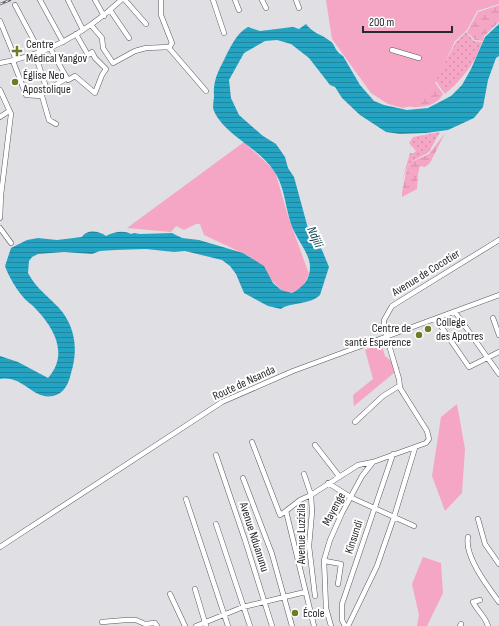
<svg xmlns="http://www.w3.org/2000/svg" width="499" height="626" viewBox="0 0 499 626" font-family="'Sofia Sans Condensed',sans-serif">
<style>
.grass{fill:url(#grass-dots)}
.wetland{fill:url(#wetland-marsh)}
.green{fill:#f6a6c5}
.water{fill:url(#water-rules)}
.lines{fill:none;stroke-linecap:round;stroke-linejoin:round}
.minor-casing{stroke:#58585d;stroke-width:5.5}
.minor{stroke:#fff;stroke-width:4.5}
.rail-casing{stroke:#69696d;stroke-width:2.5}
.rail{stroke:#fff;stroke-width:1;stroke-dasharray:3;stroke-linecap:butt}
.poi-dot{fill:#6f7b27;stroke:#fff;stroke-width:1.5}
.labels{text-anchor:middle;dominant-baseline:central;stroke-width:4;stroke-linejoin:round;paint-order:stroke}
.poi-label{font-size:12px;fill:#29292b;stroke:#fff;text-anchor:start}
.street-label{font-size:12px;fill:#29292b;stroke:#fff}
.water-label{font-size:13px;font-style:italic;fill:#0d424f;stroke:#fff}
</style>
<defs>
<pattern id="grass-dots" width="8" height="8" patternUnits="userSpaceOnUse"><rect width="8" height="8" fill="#f6a6c5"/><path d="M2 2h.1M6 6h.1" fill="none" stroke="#d38fa9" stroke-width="1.8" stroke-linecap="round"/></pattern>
<pattern id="wetland-marsh" width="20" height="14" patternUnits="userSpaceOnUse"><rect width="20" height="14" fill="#f6a6c5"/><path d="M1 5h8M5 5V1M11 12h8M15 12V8" fill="none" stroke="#d38fa9"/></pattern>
<pattern id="water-rules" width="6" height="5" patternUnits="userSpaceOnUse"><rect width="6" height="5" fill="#24a4c2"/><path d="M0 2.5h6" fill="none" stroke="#1f869e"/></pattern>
</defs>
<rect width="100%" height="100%" fill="#dfdfe4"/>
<path class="grass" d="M466,32l8,9 8,1c-7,22 -20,37 -37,52l-10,-14 21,-38z
M440,132l-11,20c-22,13 -19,6 -28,33l9,-32h4l2,-2 -7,-8 4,-6z"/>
<path class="wetland" d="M499,5v17l-15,14 -1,5 -8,-1 -8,-8 11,-20z
M421,62l22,32c-7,14 -25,14 -38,12z
M445,133l-15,30 -5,4 -5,-1 -2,8 -1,15 -15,8v-5l5,-24 4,-6 18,-8z"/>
<path class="green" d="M326,0h173v4l-22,7 -10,19 -12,11 -21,44 -10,13 -10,7 -11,3 -15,-4 -17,-11 -39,-54z
M244,142l31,29 13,45 21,58 -6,12 -11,7 -11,-3 -32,-34 -45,-21 -4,-11h-4l-12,6 -8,-4 -5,6 -44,-4z
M381,343l4,13 15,12 -46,38 -1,-11 20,-16 -8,-29z
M457,404l8,45 -3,44 -17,18 -13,-35 9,-59z
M423,557l18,6 2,30 -16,33h-10l2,-11 -7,-31z"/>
<path class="water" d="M306,24c6,9 17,11 24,17 6,4 4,10 13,15l17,29 14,16 10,4 23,5 21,-2 23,-12 11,-11 9,-16 14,-32 14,-13v32l-3,2 -8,22 -5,27 -9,11 -26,12 -22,3 -26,1 -14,-2 -26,-17 -18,-17 -7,-11 -5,-2 -21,-27 -18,-14 -14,-4 -12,1 -21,12 -15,27 2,18 8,17 24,21 13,8 9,13 3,11 6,9 15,55 13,18 7,17 -9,28c-10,10 -30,7 -39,14l-13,-3 -24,-13 -8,-19 -6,-8 -8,-6 -37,-9 -11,1 -28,-3 -31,1 -15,1 -8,3 -28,-2 -26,2 -6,3 -3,4 -1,12c6,12 17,21 26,30 21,19 25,45 17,70 -2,10 -7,21 -18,23 -21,4 -29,-21 -53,-17v-23l18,6 30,16c22,-25 5,-52 -15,-72 -3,-3 -7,-5 -9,-8 -8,-9 -15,-21 -19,-32l6,-18 16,-8 11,-2 19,2 25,-3c5,-8 17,-6 24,-1 7,-4 18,-6 25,-2l3,-1 6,1 32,-1 10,5 17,2 44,13 21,13 9,17 8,7 11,3c11,-6 18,-13 18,-26 0,-12 -11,-25 -16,-36 -9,-19 -8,-43 -20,-60 -15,-24 -49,-35 -60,-60 -2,-4 0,-11 0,-15 -1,-13 3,-23 9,-34 6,-12 13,-29 25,-35l12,4 33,-4 6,2z"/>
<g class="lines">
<defs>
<path id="minor" d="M40,0l23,42
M68,0l15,30
M95,0l9,16
M125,0l21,24
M161,0v15l11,28 -3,5 37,43
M213,0l11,33
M235,0l4,10
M262,0l4,8
M296,0l3,8
M15,5l25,47
M110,10l19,28
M0,21l16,39
M91,25l11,13 1,10 10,15 22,-12 11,-3 24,-1
M50,48l18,32 7,-4 20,17 7,-18 4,-6 -11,-11 -3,-6 -4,3 -12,-21
M392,50l27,8
M35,54l12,36 20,-12
M13,61l13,34 16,1 7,24 7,4
M0,63c46,-8 87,-31 121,-63
M0,90l11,24 -10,81 -1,23
M0,117l9,-6
M0,228l11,15
M455,312l44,62
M493,318l6,17
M436,319l33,48 30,-15
M355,422l28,-26 16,-10
M252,442l28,73 6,-4
M315,445l24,31
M216,455l29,85 27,86
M304,474l7,21 -11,5 -14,11 28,115
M243,478l29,76 20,72
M328,483l24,15 62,28
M186,499l42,127
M478,519l7,25 14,20
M216,524l34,102
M468,537c-4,19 20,50 31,65
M0,547l222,-145 71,-31 206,-76
M325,561l16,3 -3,20
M195,589l11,37
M170,594l15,32
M315,596l-6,-50 3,-34 -1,-17 47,-30 15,-3
M480,600l-7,2c5,10 12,14 15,24
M102,622l24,-2h10l9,4 10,-1 2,3
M196,626l47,-19 62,-15
M331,626l-5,-18 -2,-48 6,-20 12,-27 20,-37 11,-14 53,-19 3,-4 -2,-8 -27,-43 -1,-9 -15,-51v-8l8,-14 107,-66
M345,626l-3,-6v-16l51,-150
M348,626l29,-60 17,-49 21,-69
M460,626l1,-2"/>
</defs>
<use href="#minor" class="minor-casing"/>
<use href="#minor" class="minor"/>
<defs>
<path id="rail" d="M0,4l10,-4"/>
</defs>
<use href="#rail" class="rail-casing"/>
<use href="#rail" class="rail"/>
</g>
<g class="poi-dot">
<path d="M15 45h4v4h4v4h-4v4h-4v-4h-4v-4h4z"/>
<circle cx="15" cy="82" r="4"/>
<circle cx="428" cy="329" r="4"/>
<circle cx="419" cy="335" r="4"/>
<circle cx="295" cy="613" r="4"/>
</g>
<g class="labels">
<g class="poi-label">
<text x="26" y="44">Centre<tspan x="26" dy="14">Médical Yangov</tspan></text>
<text x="23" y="75">Église Neo<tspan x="23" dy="14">Apostolique</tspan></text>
<text x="436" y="322">College<tspan x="436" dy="14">des Apotres</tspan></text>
<text x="411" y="328" text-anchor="end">Centre de<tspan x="411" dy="14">santé Esperence</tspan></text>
<text x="303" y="613">École</text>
</g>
<g class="street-label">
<text transform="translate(426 273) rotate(-32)">Avenue de Cocotier</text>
<text transform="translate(244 383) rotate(-25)">Route de Nsanda</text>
<text transform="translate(334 509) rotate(-62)">Mayenge</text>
<text transform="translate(301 534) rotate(-90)">Avenue Luzizila</text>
<text transform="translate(254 537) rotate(72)">Avenue Nduanunu</text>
<text transform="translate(354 537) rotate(-72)">Kinsundi</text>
</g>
<g class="water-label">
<text transform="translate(315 237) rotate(66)">Ndjili</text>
</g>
</g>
<path d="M363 26v6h89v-6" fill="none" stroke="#29292b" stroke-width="2"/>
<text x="369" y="26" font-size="12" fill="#29292b" stroke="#ffffff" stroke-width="3" paint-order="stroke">200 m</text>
</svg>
